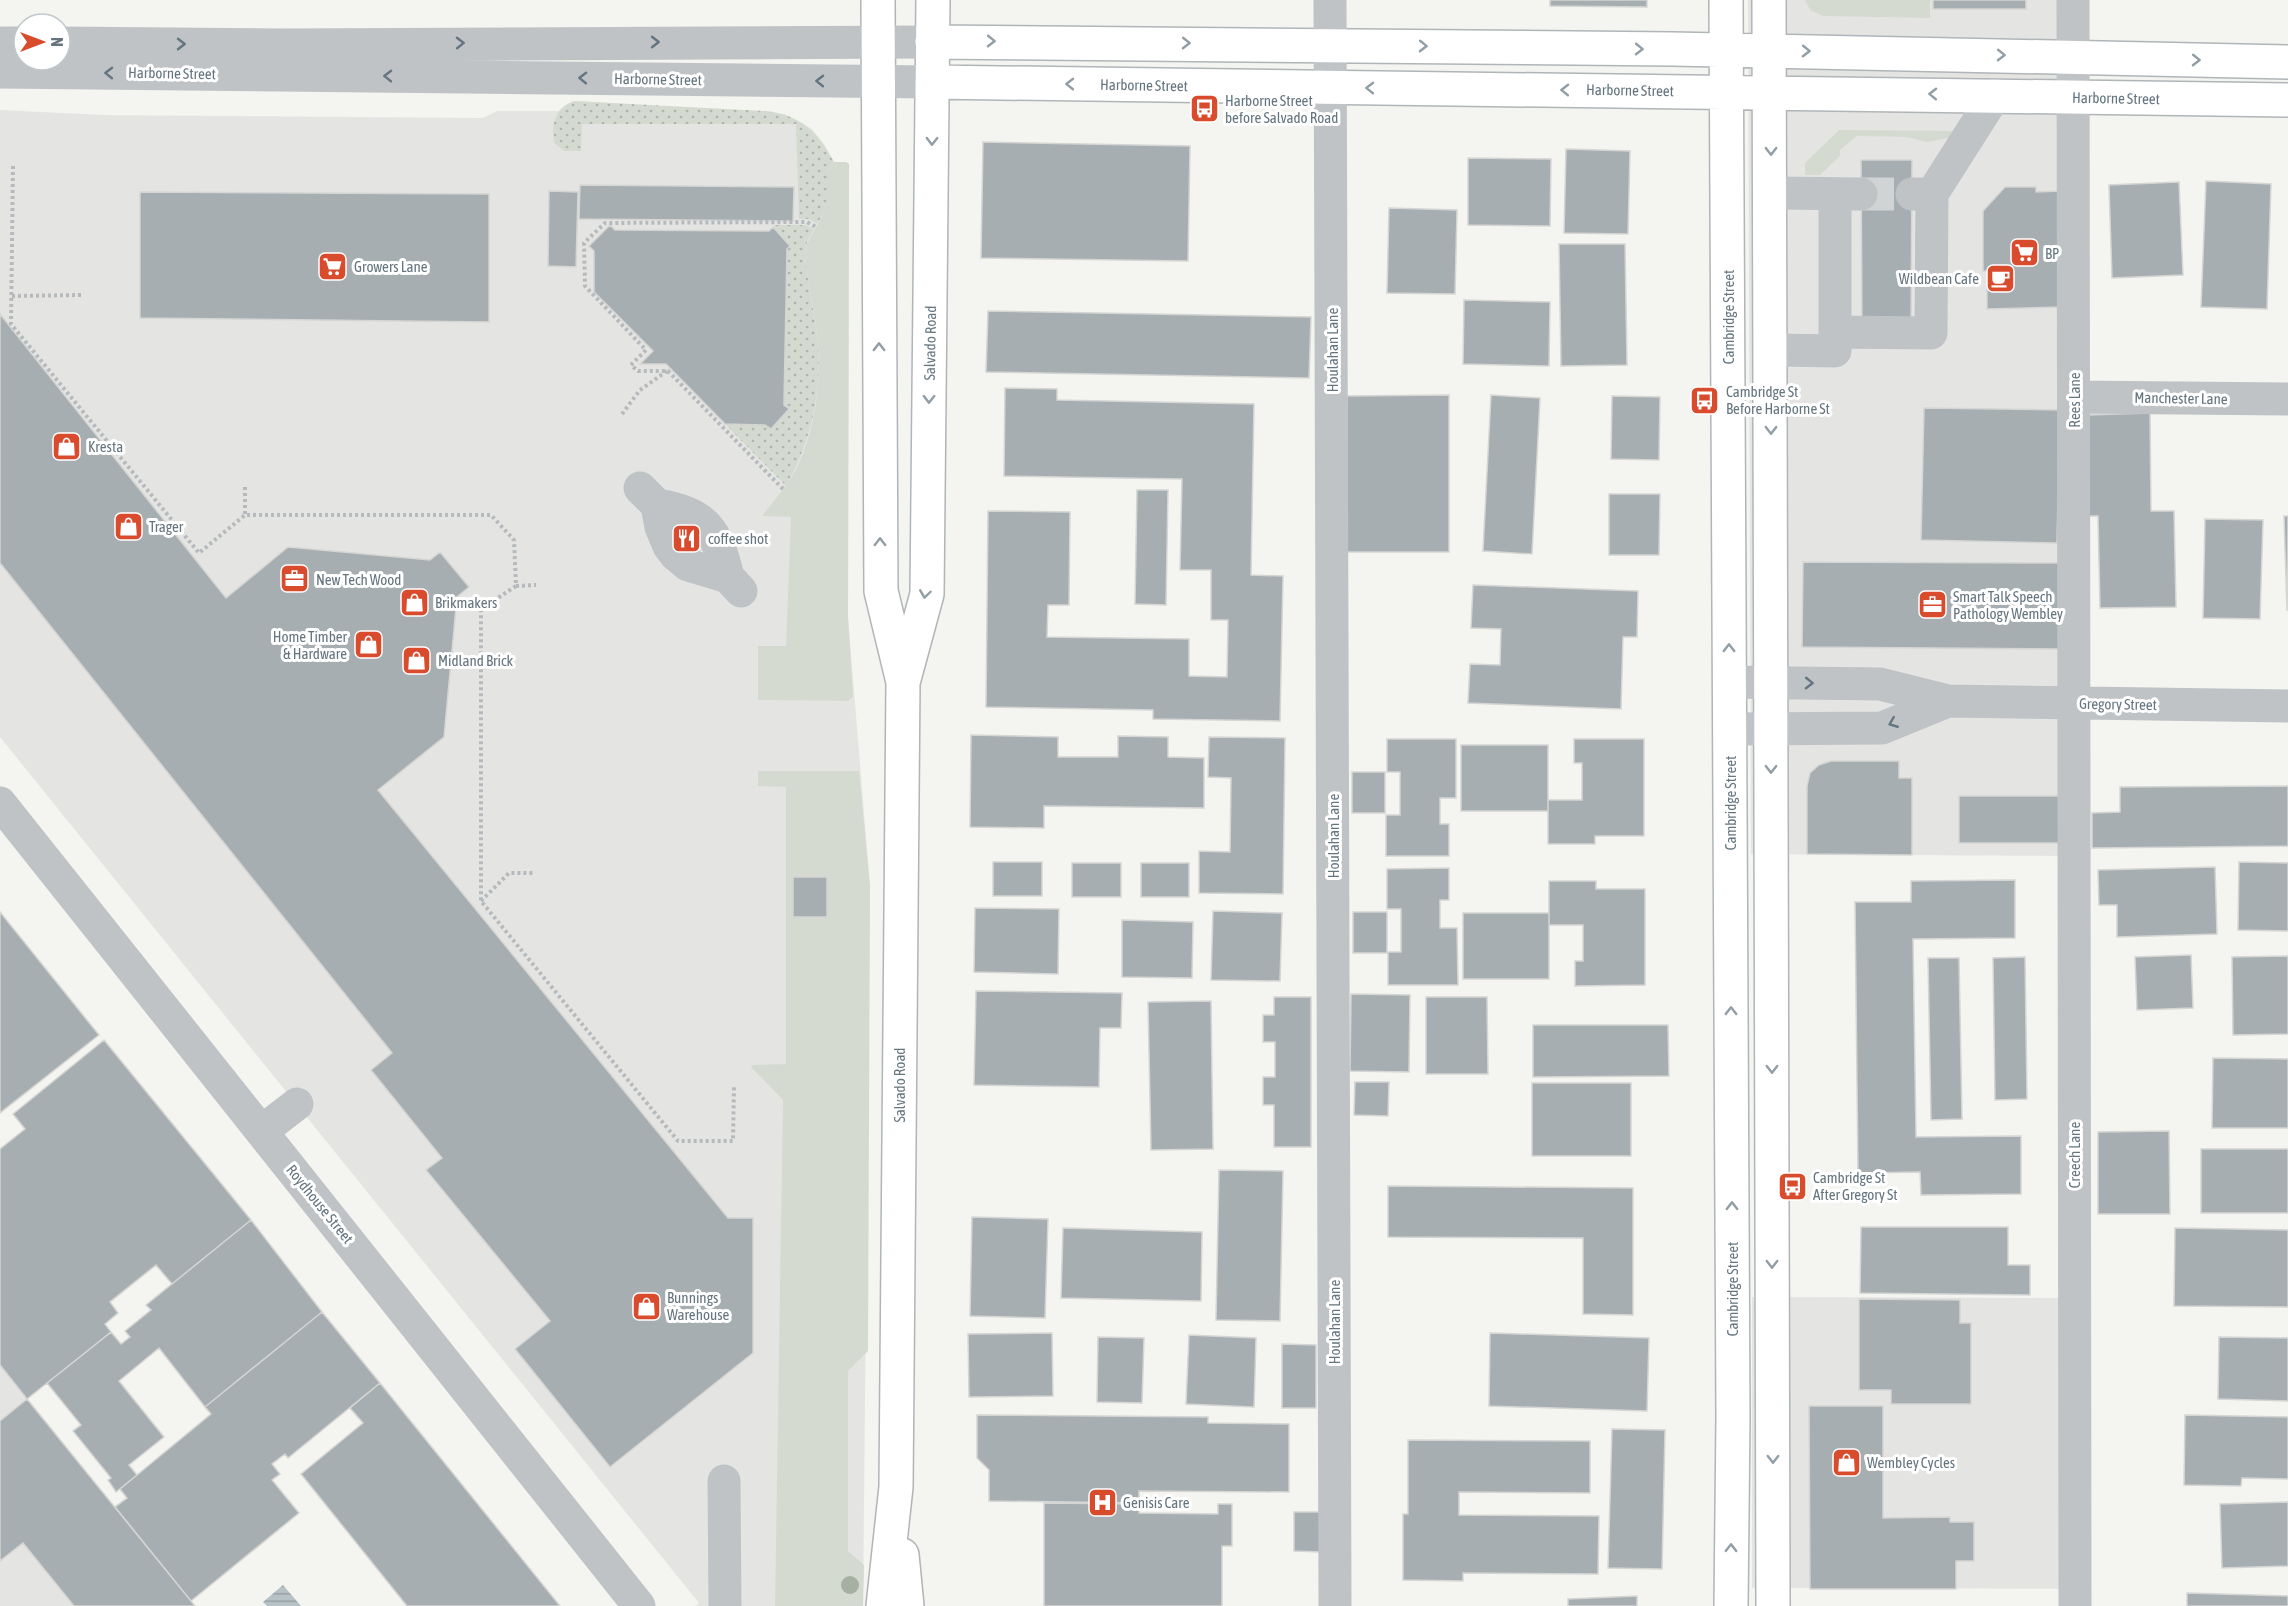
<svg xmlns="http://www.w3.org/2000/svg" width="2288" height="1606" viewBox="0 0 2288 1606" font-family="'Asap Condensed',sans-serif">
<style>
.built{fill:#e4e5e3}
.grass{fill:#d5dad1}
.park{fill:url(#park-dots)}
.water{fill:url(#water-rules)}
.building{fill:#a6aeb2;stroke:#d5d5d3;stroke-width:1.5}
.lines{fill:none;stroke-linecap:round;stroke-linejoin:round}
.minor-tunnel{stroke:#d0d4d4;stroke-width:33;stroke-dasharray:33 16;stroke-linecap:butt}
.major-casing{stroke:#b0b5b8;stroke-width:36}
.path{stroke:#b7babc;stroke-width:4;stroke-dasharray:3 3;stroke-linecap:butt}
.minor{stroke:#bfc3c6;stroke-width:33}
.major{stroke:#fff;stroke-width:33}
.tree{fill:#a7afa2}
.oneway{stroke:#929ea5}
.oneway2{stroke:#64757f}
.labels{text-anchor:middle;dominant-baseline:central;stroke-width:6;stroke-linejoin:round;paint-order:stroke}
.street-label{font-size:15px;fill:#64757f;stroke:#fff}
.poi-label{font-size:15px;fill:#64757f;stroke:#fff;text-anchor:start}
</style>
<defs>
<pattern id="park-dots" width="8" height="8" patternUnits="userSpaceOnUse" patternTransform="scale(1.5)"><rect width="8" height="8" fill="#d5dad1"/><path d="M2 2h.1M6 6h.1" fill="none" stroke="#b0b5af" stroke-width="1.8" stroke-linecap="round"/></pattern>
<pattern id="water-rules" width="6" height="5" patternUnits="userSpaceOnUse" patternTransform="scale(1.5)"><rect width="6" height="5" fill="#b7c2c6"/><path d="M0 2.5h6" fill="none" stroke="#98a2a6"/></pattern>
</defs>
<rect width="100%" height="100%" fill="#f4f4f0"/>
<path class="built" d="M1748,0h325l1,856 -323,-2z
M574,101l211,13 27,15 12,15 10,18h12l3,2 -1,453 22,269 -7,720h-168l4,-3 -699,-866v-627l103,5 380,3 14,-7h61l7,-6z
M1752,1297l322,1 1,291 -323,-1z
M0,1365l27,34 168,207h-195z"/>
<path class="grass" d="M1805,0h125v18l-107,-2 -13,-6z
M1839,130l120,1v5l-32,6 -20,-5 -50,-1 -17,14v6l-20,19h-15v-12z
M834,162h12l3,2 -1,453 5,80 -5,4 -90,-1v-54h28l5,-129 -29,-1c13,-17 28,-33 37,-53 17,-39 23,-85 18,-127 -2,-28 -10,-54 -12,-82 2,-18 15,-28 19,-45 4,-15 -2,-34 10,-47z
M758,771h101l11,115 -2,465 -20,20v180l16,14 -1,41h-88l8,-506 -32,-33 2,-2 33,-1v-277l-28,-1z"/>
<path class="park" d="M574,101l192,10c36,5 51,20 68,51 -9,10 -6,21 -7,33 -1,11 -4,20 -10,29l-8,-5h-10l-3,-95h-214l-1,27h-17l-10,-8c-3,-20 1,-34 20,-42z
M775,225h31l8,4 -7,13 -2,12c2,27 9,54 12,82 6,52 -5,104 -31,150l-61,-62 40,1 6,4 18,-20 -5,-4 3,-156 3,-3 -17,-19z"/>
<path class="water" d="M283,1585l18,21h-34l-4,-4z"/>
<path class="building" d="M1550,0h97v7l-97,-1z
M1933,0h93v9h-93z
M983,142l207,4 -2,115 -207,-3z
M1566,149l64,2 -2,83 -64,-1z
M1468,158l83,1 -1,67 -82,-1z
M1861,160h51l-1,168h-49z
M2206,181l65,3 -4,125 -66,-2z
M2179,182l4,93 -71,3 -3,-93z
M580,185l214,2 -1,34 -214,-2z
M2005,187h31v5l26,-1v116l-75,2v-38h-4v-60z
M549,191l29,1 -2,75 -28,-1z
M140,192l349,2v128l-349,-4z
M1389,208l68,2 -2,84 -68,-1z
M610,225l5,5 154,1 4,-4 17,19 -3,3 -3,156 5,4 -18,20 -6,-4 -40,-1 -59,-60h-26l13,-13 -59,-59v-41l-5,-5z
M1559,244h66l2,121 -66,1z
M1464,300l86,2 -1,64 -86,-2z
M988,311l323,6 -2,61 -323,-6z
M0,314l226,284 62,-51 142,13 10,-8 29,35 -12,10 -13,140 -66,53 350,428h25v135l-143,114 -95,-118 35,-28 -124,-151 16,-12 -71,-88 21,-17 -392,-490z
M1005,388l52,1v11l197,4 -3,171 32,1 -3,145 -127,-2v-9l-167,-3 2,-196 82,1 -1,93h-21l-1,32 142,2v37l38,1 1,-57h-17v-50h-31l2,-91 -178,-3z
M1449,395v157h-102v-156z
M1491,395l49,3 -8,156 -49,-3z
M1612,396l48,1 -1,63 -48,-1z
M1924,408l136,2 -3,133 -136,-3z
M2150,413l1,98h23l2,96 -76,1 -2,-92h-9l-1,-101z
M1137,490h31l-2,115 -31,-1z
M1609,494h51l-1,61h-50z
M2284,516h4l-1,95z
M2205,519l58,1 -3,99 -57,-1z
M1803,562l259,1v86l-260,-2z
M1473,585l165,6 -1,46h-14l-2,72 -153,-6 2,-39 30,1 1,-36 -30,-1z
M971,735l87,2v20h60v-21l50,1v20l36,1v50l-160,-2v22l-74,-1z
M1209,737l76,1 -2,156 -84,-1v-42l31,1 1,-74 -23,-1z
M1387,739h69v59h-16v26h9v32h-63v-41h14v-43h-13z
M1574,739h70v97h-49v8h-47v-44h34v-37h-8z
M1461,745h87v66h-87z
M1831,761h68v17h13v77l-105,-1v-68l3,-13 9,-8z
M1352,772h33v41h-33z
M2288,786v60l-196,2v-35l28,-1v-25z
M1959,796h105v47h-105z
M993,862h49v34h-49z
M2239,862l49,1v68l-50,-1z
M1072,863h49v34h-49z
M1141,863h48v34h-48z
M2215,867l2,67 -100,3v-32h-18l-1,-35z
M1449,868v32h-9v28h17l1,57h-70v-33h13v-43h-14v-40z
M793,877h34v40h-34z
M2015,880v58l-102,1 3,198 105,-1v58l-100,1 -1,-23 -62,1 -3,-271h56v-21z
M1549,881h47v8h49v96l-70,1v-25h8v-36h-34z
M975,908l84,1 -1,65 -84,-2z
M1213,911l69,2 -2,68 -69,-1z
M0,912l99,123 -99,78z
M1353,912h34v41h-34z
M1463,913h86v66h-86z
M1122,920l71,2 -1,56 -70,-1z
M2191,955l2,53 -56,2 -2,-53z
M2288,956v78l-55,1 -1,-78z
M2025,957l2,142 -32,1 -2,-142z
M1928,958h31l3,161 -31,1z
M976,991l146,2 -1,35h-21l-1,59 -125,-2z
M1351,994l59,1 -1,77 -59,-1z
M1274,997h37v150h-37v-42h-11v-28h12v-35h-12v-27h11z
M1426,997h61l1,77h-62z
M1211,1001l2,148 -62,1 -3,-148z
M1533,1025h135l1,51 -136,1z
M104,1040l147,180 -79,64 -16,-19 -46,37 8,11 -13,11 6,8 -84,67 -27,-34v-216l25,-20 -12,-15z
M2213,1058l75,1v69h-76z
M1355,1082h34l-1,34 -34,-1z
M1532,1083h99v73h-99z
M2169,1131l1,83h-72v-82z
M2201,1149h87v64h-87z
M1219,1170l64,1 -3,150 -64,-1z
M1388,1186l245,2v127l-50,-1v-76l-195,-1z
M972,1217l76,2 -3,99 -75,-2z
M251,1220l71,92 -117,95 -46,-59 -40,33 45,56 -35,28 8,10 -21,17 -8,-12 3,-2 -38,-47 8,-6 -34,-42 64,-51 10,12 9,-7 -5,-6 26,-21 -5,-5z
M1861,1227h147v38h22v30l-170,-2z
M1063,1228l139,4 -1,69 -140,-3z
M2175,1228l113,2v77l-114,-1z
M1859,1299l101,1v23h11v81h-80v-14h-32z
M322,1312l58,71 -92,75 -3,-4 -13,10 8,10 -8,6 27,33 -108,88 -76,-94 12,-9 -7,-9 91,-75 -6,-7z
M1052,1333l1,63 -84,1 -1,-63z
M1490,1333l159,5 -2,73 -158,-5z
M1189,1335l67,3 -2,69 -68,-3z
M1098,1337l46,1 -2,65 -45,-1z
M2219,1337l69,1v63l-70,-2z
M1282,1344l34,1v63h-34z
M380,1383l180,223h-153l-106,-132 62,-51 -13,-15z
M27,1399l168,207h-121l-51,-63 -23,18v-140z
M1809,1406h74v112l67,-1v5h24v39h-18v28h-146z
M977,1415l231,2v6l81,1v68l-150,-1v12l-150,-2v-31l-12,-12z
M2185,1415l103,2v62l-46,-1 -1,8 -57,-1z
M1612,1429l53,1 -3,139 -54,-1z
M1408,1440l182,1v52l-131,-1v23l140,1 -1,58 -135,-1v8l-60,-1v-66h5z
M2288,1502v64l-66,2 -2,-64z
M1044,1503l95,1v9l79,1v-10h14v42h-10v60h-178z
M1294,1512h28l-1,40 -27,-1z
M2187,1593l101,3v10h-101z
M1637,1596v10h-69v-7z"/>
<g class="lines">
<path class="minor-tunnel" d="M1861,194h51"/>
<defs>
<path id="major" d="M878,0l3,591 22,91 -7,805 -13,119
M1726,0l7,1417 -2,189
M1769,0l4,1606
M932,42l740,7 616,13
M932,82l1356,18
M904,679l23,-85 6,-594
M902,1555l5,51"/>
</defs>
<use href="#major" class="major-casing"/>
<path class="path" d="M13,166l-2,158 188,229 46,-38h246l23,25 2,46 -35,23v292l197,240h55l1,-55
M12,296l70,-1
M622,414l18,-24 27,-19
M245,487v28
M783,489l-115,-118h-30l-7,-6 15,-15 -61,-64 -1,-43 21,-20 202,-1 9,5
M516,586l20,-1
M481,901l28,-28h26"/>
<path class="minor" d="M1330,0l5,1606
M2073,0l2,1606
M0,43h24
M60,43l224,2 648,-3
M0,72l932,10
M1771,193l90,1
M1835,194v138
M1912,194h20l63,-99
M1771,350l64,1v-19l96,1 1,-139
M2074,397l214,2
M640,488l17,17 4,22 8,19 7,9 12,10 40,12 13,14
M657,505c50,8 60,26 71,72
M1730,682l150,2 68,17 340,5
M1730,729l152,-1 66,-27
M0,803l639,803
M262,1131l35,-27
M724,1481l1,125"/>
<use href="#major" class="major"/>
</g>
<circle class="tree" cx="850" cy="1585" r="9"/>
<defs><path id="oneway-chevron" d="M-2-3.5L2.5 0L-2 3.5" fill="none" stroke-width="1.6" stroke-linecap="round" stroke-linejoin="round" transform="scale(1.5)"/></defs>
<g class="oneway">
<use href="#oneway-chevron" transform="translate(991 41) rotate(1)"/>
<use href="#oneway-chevron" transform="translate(1186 43) rotate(1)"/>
<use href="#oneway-chevron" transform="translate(1423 46) rotate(1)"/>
<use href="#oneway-chevron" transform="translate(1639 49) rotate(1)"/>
<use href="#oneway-chevron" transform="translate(1806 51) rotate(1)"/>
<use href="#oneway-chevron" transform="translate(2001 55) rotate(1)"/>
<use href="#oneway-chevron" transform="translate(2196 60) rotate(1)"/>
<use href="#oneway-chevron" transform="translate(1070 84) rotate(-179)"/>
<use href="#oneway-chevron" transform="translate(1370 88) rotate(-179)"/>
<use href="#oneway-chevron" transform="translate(1565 90) rotate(-179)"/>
<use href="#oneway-chevron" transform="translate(1933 94) rotate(-179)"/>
<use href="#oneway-chevron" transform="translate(932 141) rotate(91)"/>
<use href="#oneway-chevron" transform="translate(1771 151) rotate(90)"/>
<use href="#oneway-chevron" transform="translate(879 347) rotate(-90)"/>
<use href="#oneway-chevron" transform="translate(929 399) rotate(91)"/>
<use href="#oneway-chevron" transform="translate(1771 430) rotate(90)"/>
<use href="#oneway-chevron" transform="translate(880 542) rotate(-90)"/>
<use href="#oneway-chevron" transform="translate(925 594) rotate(98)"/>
<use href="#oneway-chevron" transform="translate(1729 648) rotate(-90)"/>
<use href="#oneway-chevron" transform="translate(1771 769) rotate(90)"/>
<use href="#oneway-chevron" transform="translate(1731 1011) rotate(-90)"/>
<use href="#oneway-chevron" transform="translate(1772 1069) rotate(90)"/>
<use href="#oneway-chevron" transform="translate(1732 1206) rotate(-90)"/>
<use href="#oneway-chevron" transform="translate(1772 1264) rotate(90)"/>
<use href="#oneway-chevron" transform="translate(1773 1459) rotate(90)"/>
<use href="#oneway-chevron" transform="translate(1731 1548) rotate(-89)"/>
</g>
<g class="oneway2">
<use href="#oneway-chevron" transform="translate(655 42)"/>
<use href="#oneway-chevron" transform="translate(460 43) rotate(-1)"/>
<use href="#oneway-chevron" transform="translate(181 44)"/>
<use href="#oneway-chevron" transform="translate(109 73) rotate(-179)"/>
<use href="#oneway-chevron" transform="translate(388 76) rotate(-179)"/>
<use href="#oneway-chevron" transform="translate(583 78) rotate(-179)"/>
<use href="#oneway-chevron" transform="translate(820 81) rotate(-179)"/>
<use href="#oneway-chevron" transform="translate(1809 683) rotate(1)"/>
<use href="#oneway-chevron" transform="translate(1893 723) rotate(158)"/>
</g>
<defs>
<symbol id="bus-square" viewBox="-11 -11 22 22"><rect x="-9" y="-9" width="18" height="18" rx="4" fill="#d84b2c" stroke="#fff"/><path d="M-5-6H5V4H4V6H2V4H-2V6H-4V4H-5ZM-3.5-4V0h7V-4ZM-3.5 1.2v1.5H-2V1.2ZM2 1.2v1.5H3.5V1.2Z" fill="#fff"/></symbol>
<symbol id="supermarket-square" viewBox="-11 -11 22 22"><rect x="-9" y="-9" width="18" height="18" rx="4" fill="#d84b2c" stroke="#fff"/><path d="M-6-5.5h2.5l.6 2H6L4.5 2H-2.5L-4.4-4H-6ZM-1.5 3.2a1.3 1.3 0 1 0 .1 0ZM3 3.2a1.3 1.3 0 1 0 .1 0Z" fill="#fff"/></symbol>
<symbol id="cafe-square" viewBox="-11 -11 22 22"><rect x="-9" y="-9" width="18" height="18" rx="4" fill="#d84b2c" stroke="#fff"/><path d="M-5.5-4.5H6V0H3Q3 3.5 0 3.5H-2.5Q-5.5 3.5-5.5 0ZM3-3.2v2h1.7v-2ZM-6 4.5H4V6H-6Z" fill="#fff"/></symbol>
<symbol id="shop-square" viewBox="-11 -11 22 22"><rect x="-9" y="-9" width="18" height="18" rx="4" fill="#d84b2c" stroke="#fff"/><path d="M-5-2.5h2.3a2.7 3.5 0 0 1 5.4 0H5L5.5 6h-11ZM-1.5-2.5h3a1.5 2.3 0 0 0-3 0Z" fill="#fff"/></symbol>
<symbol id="restaurant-square" viewBox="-11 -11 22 22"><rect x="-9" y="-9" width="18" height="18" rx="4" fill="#d84b2c" stroke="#fff"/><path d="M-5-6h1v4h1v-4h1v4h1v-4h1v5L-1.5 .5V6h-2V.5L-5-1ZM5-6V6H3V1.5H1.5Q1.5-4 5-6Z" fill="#fff"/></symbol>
<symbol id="office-square" viewBox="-11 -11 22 22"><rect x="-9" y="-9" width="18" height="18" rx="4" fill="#d84b2c" stroke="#fff"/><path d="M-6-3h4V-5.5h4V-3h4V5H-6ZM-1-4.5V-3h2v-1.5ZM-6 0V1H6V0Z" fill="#fff"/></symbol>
<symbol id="hospital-square" viewBox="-11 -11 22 22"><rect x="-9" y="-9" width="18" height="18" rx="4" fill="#d84b2c" stroke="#fff"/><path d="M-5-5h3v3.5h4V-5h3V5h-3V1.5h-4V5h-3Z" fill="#fff"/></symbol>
</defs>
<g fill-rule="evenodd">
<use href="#bus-square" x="1188" y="92" width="33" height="33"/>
<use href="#supermarket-square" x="2008" y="236" width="33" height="33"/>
<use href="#supermarket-square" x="316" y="250" width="33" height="33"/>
<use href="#cafe-square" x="1984" y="262" width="33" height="33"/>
<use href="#bus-square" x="1688" y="384" width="33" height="33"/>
<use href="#shop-square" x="50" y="430" width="33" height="33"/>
<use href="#shop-square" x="112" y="510" width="33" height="33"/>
<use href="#restaurant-square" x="670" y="522" width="33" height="33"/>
<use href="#office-square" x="278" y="562" width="33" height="33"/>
<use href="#shop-square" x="398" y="586" width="33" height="33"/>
<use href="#office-square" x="1916" y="588" width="33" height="33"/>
<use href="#shop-square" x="352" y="628" width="33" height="33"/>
<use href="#shop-square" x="400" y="644" width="33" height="33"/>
<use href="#bus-square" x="1776" y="1170" width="33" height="33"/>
<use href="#shop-square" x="630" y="1290" width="33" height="33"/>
<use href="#shop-square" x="1830" y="1446" width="33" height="33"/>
<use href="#hospital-square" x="1086" y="1486" width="33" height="33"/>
</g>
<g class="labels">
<g class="street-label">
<text transform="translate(172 73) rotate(1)">Harborne Street</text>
<text transform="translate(658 79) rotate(1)">Harborne Street</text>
<text transform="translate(1144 85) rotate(1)">Harborne Street</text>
<text transform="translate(1630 90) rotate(1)">Harborne Street</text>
<text transform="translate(2116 98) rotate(1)">Harborne Street</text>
<text transform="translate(1728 317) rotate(-90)">Cambridge Street</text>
<text transform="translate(930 343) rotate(-89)">Salvado Road</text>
<text transform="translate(1332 350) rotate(-90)">Houlahan Lane</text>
<text transform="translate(2181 398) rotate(1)">Manchester Lane</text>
<text transform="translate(2074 400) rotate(-90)">Rees Lane</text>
<text transform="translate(2118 704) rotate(1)">Gregory Street</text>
<text transform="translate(1730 803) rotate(-90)">Cambridge Street</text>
<text transform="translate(1333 836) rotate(-90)">Houlahan Lane</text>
<text transform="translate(899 1085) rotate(-90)">Salvado Road</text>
<text transform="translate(2074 1155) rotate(-90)">Creech Lane</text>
<text transform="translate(320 1204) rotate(51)">Roydhouse Street</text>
<text transform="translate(1732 1289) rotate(-90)">Cambridge Street</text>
<text transform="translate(1334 1322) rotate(-90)">Houlahan Lane</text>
</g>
<g class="poi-label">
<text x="1225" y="100">Harborne Street<tspan x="1225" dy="17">before Salvado Road</tspan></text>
<text x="2045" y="253">BP</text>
<text x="354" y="266">Growers Lane</text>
<text x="1979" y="278" text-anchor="end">Wildbean Cafe</text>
<text x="1726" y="391">Cambridge St<tspan x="1726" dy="17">Before Harborne St</tspan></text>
<text x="88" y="446">Kresta</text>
<text x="149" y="526">Trager</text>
<text x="708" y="538">coffee shot</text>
<text x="316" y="579">New Tech Wood</text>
<text x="1953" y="596">Smart Talk Speech<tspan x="1953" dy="17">Pathology Wembley</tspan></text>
<text x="435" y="602">Brikmakers</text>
<text x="347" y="636" text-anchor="end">Home Timber<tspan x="347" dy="17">&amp; Hardware</tspan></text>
<text x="438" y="660">Midland Brick</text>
<text x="1813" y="1177">Cambridge St<tspan x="1813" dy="17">After Gregory St</tspan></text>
<text x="667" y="1297">Bunnings<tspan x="667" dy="17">Warehouse</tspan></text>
<text x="1867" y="1462">Wembley Cycles</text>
<text x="1123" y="1502">Genisis Care</text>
</g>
</g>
<g transform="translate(42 42) rotate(90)"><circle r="28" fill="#ffffff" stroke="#c1c8cc" stroke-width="1.5"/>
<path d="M0-4.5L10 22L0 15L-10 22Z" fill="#d84b2c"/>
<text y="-9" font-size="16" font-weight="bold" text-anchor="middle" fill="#64757f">N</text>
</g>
</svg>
